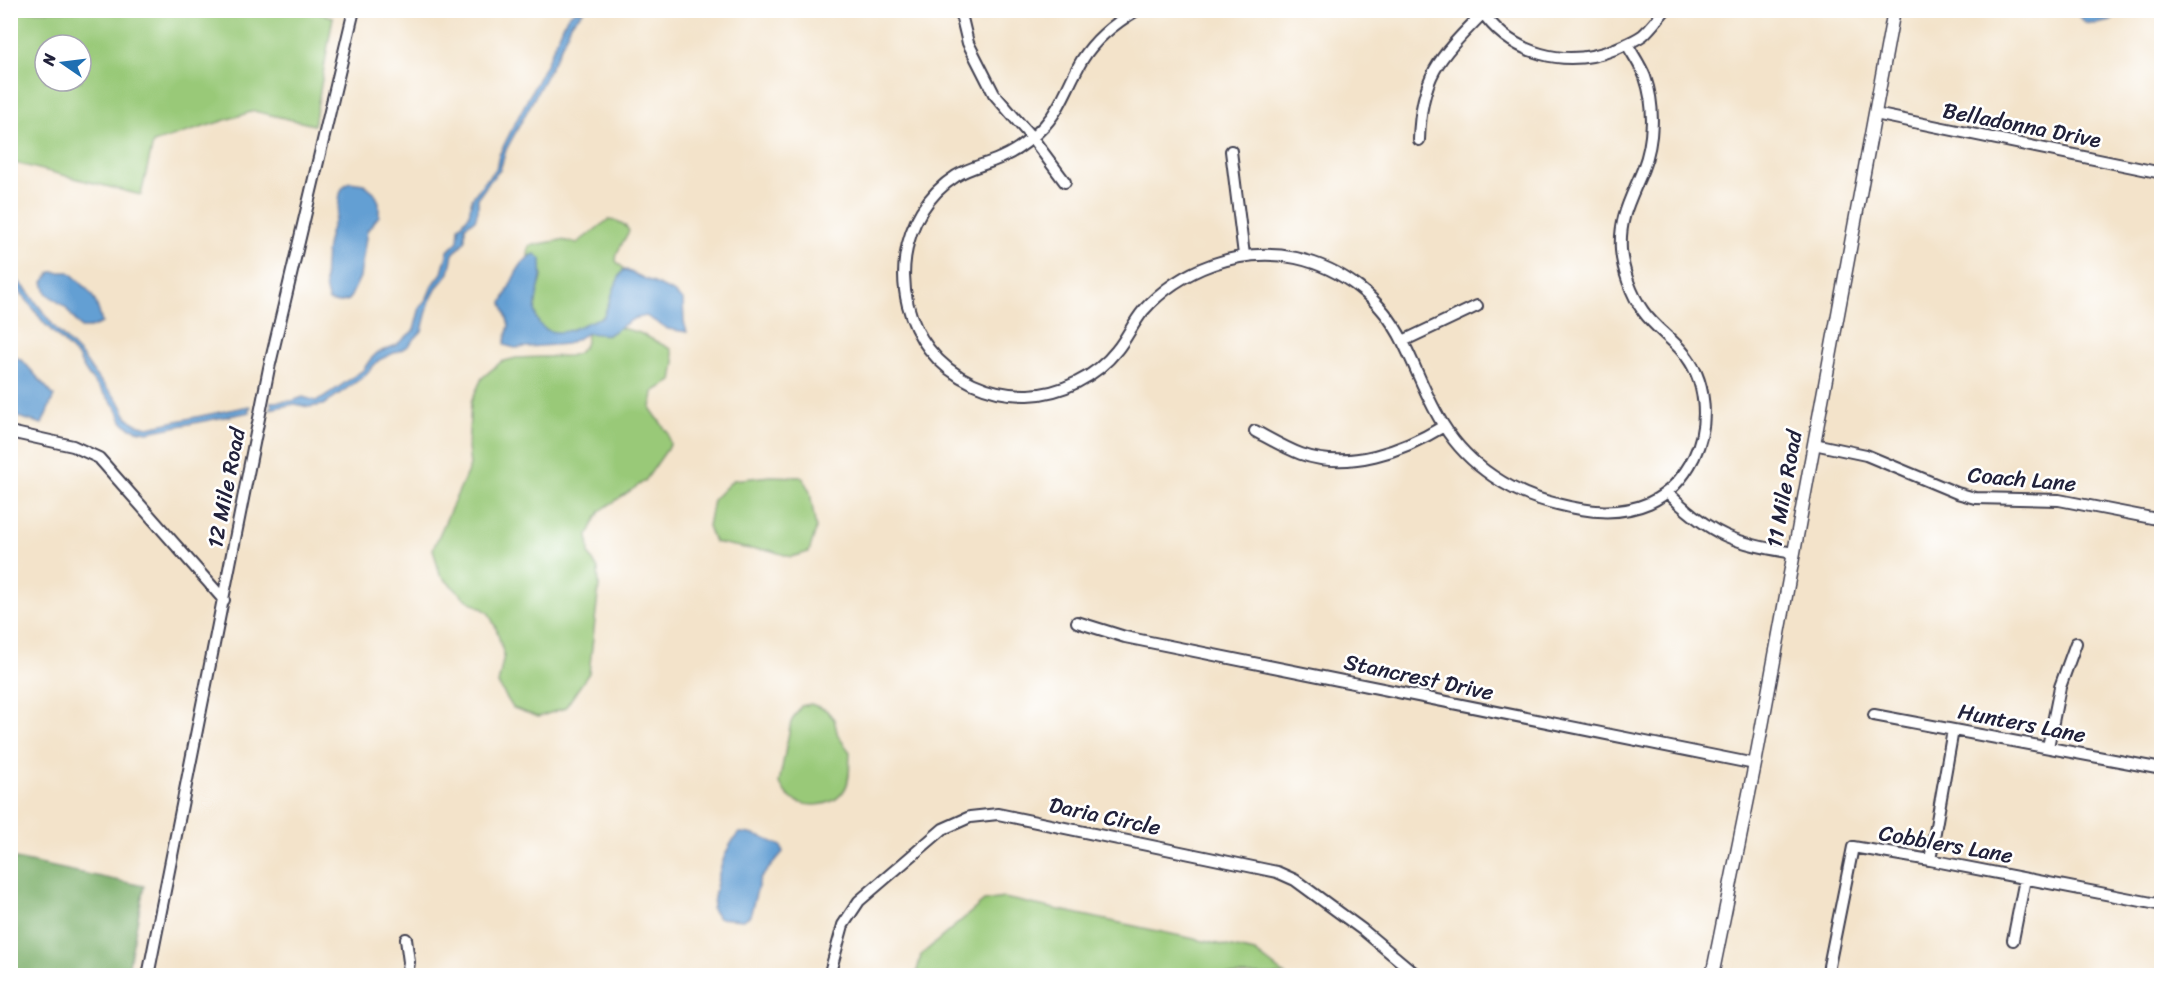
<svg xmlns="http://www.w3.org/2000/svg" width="2172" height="986" viewBox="0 0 2172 986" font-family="Sriracha,sans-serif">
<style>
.green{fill:#99c978;stroke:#5e765a;stroke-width:1.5;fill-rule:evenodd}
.forest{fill:#7aad68;stroke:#4e6852;stroke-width:1.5}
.water{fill:#639fd3;stroke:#426087;stroke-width:1.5}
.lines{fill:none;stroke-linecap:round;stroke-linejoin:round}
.minor-casing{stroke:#413f50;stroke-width:14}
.tertiary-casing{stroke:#413f50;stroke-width:15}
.minor{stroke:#fff;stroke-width:10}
.tertiary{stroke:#fff;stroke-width:12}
.labels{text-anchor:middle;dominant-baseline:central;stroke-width:5;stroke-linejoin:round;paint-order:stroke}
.street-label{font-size:22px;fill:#22223b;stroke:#fff}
</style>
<rect width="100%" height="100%" fill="#fff"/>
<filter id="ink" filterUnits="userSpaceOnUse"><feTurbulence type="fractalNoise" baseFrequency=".0167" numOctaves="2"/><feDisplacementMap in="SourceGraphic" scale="12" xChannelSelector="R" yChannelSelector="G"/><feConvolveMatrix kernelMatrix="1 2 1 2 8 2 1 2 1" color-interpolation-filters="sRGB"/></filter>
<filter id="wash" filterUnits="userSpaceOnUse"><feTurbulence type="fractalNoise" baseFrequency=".008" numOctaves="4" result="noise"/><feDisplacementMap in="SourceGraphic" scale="24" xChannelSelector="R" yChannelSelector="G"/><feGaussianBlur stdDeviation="1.35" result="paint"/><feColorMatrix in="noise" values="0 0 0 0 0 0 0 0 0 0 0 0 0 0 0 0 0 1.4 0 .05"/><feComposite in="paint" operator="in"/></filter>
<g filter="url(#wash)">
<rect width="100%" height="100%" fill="#f3e3ca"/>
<path class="green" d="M311,11l22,6 -19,108 -60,-14 -101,32 -12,52 -130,-33v-151zM45,45h36v36h-36z
M608,220c10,1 16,2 21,11l-12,22 -1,8 8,8c-10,14 -13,32 -21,48 -11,3 -20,9 -30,13 -27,9 -40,-4 -38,-30 1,-8 6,-15 7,-23 0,-7 -5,-16 -7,-23l-7,3 1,-11 32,-6 16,3z
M618,327l22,6 31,16 4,13 -3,19 -19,11 -2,17 17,24 2,12 -25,36 -45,30 -12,24 1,19 9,15 1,17 -10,87 -24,35 -27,9 -25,-9 -15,-24 6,-29 -8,-27 -8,-16 -22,-13 -26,-24 -7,-26 37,-83 -2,-20 3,-44 11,-24 19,-16 15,-4 53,-2 9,-3 7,-8 3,-13 20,3z
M770,476l32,1 8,15 6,37 -7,23 -18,5 -22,-7 -19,-1 -36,-7 -6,-16 5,-26 20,-20z
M811,704l15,6 8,9 4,17 12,16c-1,11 1,27 -5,37 -11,19 -42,21 -58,6 -3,-4 -5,-9 -8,-12l12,-61 10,-16z
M1004,898l251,54 30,23h-369l5,-20 63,-54z"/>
<path class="forest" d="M11,858l133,28 -17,89h-116z"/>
<path class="water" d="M575,11h9l-14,13 -2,8 -16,33 -46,85 -6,20 -11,12 -11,16v13l-3,9 -10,6v15l-12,13 -4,19 -11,13 -9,17 -7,28 -15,16 -28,13 -16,17 -40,28 -15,2 -13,-3 -26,5 3,-3 -2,-4 22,-1 11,-4 13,4 7,-3 40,-28 7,-10 7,-7 19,-8 18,-15 6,-23 6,-7 6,-14 10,-13 6,-22 10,-10 1,-14 10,-12 3,-17 13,-17 11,-12 3,-14 13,-26 34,-65 21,-47z
M2076,11h42l-7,10 -15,3 -11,-1z
M350,182l14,2 10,8 5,10v14l-12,15 -7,46 -11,23 -11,3 -9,-2c-8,-19 -4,-54 3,-74 1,-4 4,-8 5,-13 4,-14 -1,-25 13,-32z
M535,254l6,5c0,6 1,13 0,19 -3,18 -15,45 9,53 6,2 17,1 23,-2 10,-4 19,-9 30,-12 8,-16 11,-34 21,-48l49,23 10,8 1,22 3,10 -19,-3 -22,-13 -13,3 -25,16 -20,-2 -21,11 -52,4 -11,-3 5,-20 -7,-22c8,-15 15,-43 33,-49z
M51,272h18c21,18 27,24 33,51l-12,5h-9l-16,-21 -19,-14 -3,-11z
M10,273l16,16 30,40 26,27 13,19 25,28 7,14 9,7 12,3 101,-21 2,1 -3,3 2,2 -102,20c-8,-1 -21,-4 -26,-11 -2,-4 -3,-9 -6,-13 -12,-17 -30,-30 -37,-50l-35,-35 -33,-43z
M10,354l13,7 31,35 -12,28 -31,-9z
M739,833c15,0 28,6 42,13l2,6 -23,27 -10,37 -7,4 -25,-2 -6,-9c5,-26 8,-56 27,-76z"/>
</g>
<g filter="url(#ink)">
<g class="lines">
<defs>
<path id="minor" d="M960,10l8,33 26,51 39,45 32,43
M1137,10c-22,13 -42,29 -55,50 -13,22 -20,46 -37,65 -13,14 -28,26 -45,33 -15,7 -30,9 -44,18 -58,37 -68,120 -27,173 23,30 61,47 99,46 33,-1 68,-18 89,-45 10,-12 16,-27 26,-39 37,-42 98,-65 153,-53 46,10 86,41 107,84 14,27 24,58 41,84 25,40 68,68 113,78 31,8 62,12 92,-1 20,-9 35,-26 45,-46 16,-33 13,-78 -12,-106 -12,-14 -28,-24 -39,-40 -12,-17 -20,-40 -22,-61 -2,-34 10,-51 22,-81 11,-28 12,-63 2,-92 -4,-11 -12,-22 -18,-33
M1481,10c30,45 85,59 134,39 9,-4 20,-8 28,-14 8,-7 15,-17 22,-25
M1875,114l287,59
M1419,140c2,-65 20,-82 64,-127
M1231,151l13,104
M1403,341l74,-35
M1255,431c15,8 30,17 46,23 48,17 102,-3 143,-28
M10,432l63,14 26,12 125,142
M1814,444l52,11 91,38 18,5 84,2 103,20
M1668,493c44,43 66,50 126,60
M1077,622l48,15 630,127
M1874,715l288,54
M2048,747l12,-60 16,-44
M1930,860l23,-130
M406,939l3,23 -2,14
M2013,940l12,-61
M148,976l121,-608 85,-358
M829,976l14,-51 16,-24 84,-72 27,-12 28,-3 279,58 18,8 68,50 55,46
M1827,976l26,-129 77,13 232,45"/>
<path id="tertiary" d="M1712,976l43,-212 139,-754"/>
</defs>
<use href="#minor" class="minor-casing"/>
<use href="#tertiary" class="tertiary-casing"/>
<use href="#minor" class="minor"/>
<use href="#tertiary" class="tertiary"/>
</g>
</g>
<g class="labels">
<g class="street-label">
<text transform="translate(2022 125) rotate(11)">Belladonna Drive</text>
<text transform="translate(2022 479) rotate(5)">Coach Lane</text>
<text transform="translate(226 488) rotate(-79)">12 Mile Road</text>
<text transform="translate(1784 489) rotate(-80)">11 Mile Road</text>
<text transform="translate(1419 677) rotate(12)">Stancrest Drive</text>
<text transform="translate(2022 723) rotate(11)">Hunters Lane</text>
<text transform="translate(1105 816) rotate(12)">Daria Circle</text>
<text transform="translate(1946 844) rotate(10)">Cobblers Lane</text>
</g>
</g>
<rect width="2172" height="986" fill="none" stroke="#fff" stroke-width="36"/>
<g transform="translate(63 63) rotate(284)"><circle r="28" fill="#ffffff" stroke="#a7a7b1" stroke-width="1.5"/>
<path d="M0-4.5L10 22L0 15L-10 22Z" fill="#1f6fb2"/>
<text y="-9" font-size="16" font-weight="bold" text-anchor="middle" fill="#22223b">N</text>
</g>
</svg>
